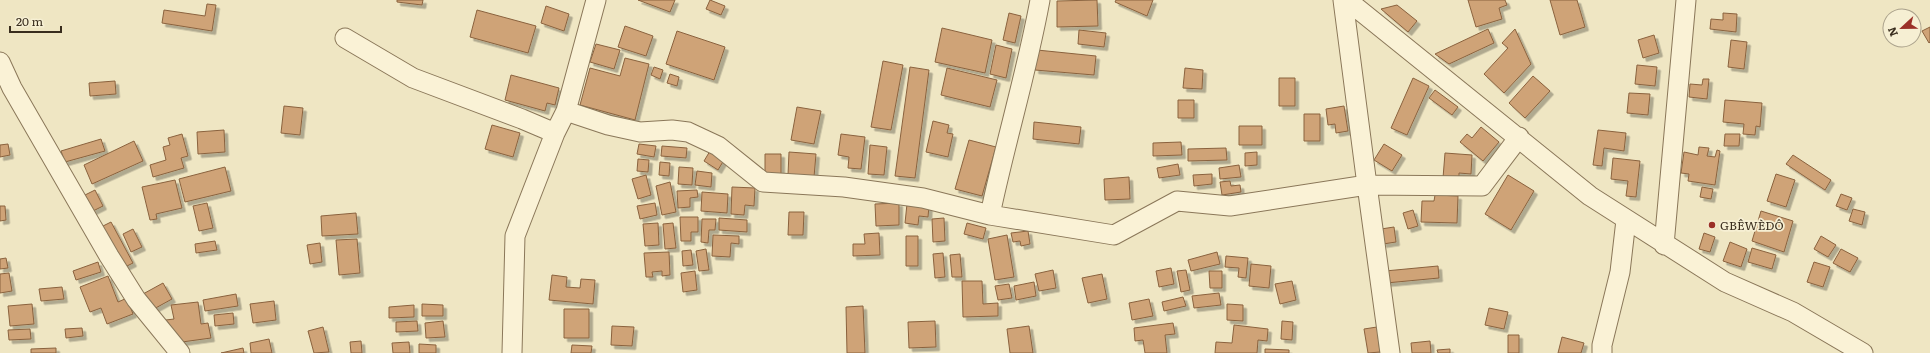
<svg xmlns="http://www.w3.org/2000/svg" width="1930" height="353" viewBox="0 0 1930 353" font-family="Literata,serif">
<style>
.building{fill:#cfa377;stroke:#8a623e;filter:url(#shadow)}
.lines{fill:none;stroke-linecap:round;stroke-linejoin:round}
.minor-casing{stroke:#8a7759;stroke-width:21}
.minor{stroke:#faf2d6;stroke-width:19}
.poi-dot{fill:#9b3027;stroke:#f6efd3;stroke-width:1.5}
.labels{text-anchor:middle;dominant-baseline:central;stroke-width:3.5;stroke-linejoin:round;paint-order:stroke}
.poi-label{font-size:12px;fill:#392d1e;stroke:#f6efd3;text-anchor:start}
</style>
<defs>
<filter id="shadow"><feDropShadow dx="3.5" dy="3.5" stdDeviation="0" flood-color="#0004"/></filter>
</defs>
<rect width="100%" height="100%" fill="#efe6c3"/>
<path class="building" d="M397,0h26l-1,5 -25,-3z
M638,0h37l-5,12z
M710,0l15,6 -4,9 -15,-6z
M1097,0l1,26 -41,1v-26z
M1116,0h37l-6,16 -32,-14z
M1468,0h37l2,5 -8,3 3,11 -26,8z
M1550,0h27l8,27 -25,8z
M207,4l9,1 -4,26 -50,-8 2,-13 41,6z
M1397,5l20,16 -9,11 -27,-23z
M546,6l23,8 -5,17 -23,-8z
M477,10l59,16 -8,27 -58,-16z
M1009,13l12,3 -6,27 -12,-3z
M1723,13l14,1 -1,18 -26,-3 1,-10 12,1z
M625,26l28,10 -7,20 -28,-9z
M1930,27v15l-1,1 -7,-12z
M942,28l50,12 -7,33 -50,-11z
M1488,29l6,14 -45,21 -14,-10z
M1515,29l16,35 -27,29 -20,-19 24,-26 -6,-5z
M1079,30l27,3 -2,14 -26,-3z
M677,31l48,16 -11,33 -48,-16z
M1654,35l5,18 -16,5 -5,-18z
M1731,40l16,2 -3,27 -16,-2z
M596,44l24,6 -6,19 -24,-7z
M996,45l16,4 -6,29 -16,-4z
M1037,50l59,6 -2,19 -59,-5z
M625,58l24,6 -14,56 -55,-15 10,-37 30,8z
M883,61l20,4 -12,65 -20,-3z
M1637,65l20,2 -2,19 -20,-2z
M654,67l9,3 -3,9 -9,-4z
M910,67l19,3 -14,108 -20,-2z
M947,68l50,12 -7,27 -49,-12z
M1185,68l18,2 -1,19 -19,-1z
M670,74l9,3 -2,9 -10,-3z
M511,75l48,13 -4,17 -8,-2 -2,8 -40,-11z
M1533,76l17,15 -25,27 -16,-15z
M1279,78h16v28h-16z
M1413,78l16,8 -22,49 -16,-7z
M1703,79h6l-2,20 -18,-2 1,-13 12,1z
M115,81l1,13 -26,2 -1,-13z
M1435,90l23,17 -6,8 -23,-17z
M1629,93l21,1 -2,21 -21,-2z
M1178,100h16v18h-16z
M1725,100l37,3 -2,24 -4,-1 -1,9 -12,-1 1,-10 -21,-2z
M284,106l19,2 -3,27 -19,-2z
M1344,106l4,25 -12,2 -1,-9 -7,1 -2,-16z
M797,107l24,4 -7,33 -23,-4z
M1304,114h16v27h-16z
M933,121l16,4 -2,8 6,1 -5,23 -22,-5z
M1034,122l47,5 -2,17 -46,-5z
M492,125l28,8 -7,24 -28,-8z
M1239,126h23v19h-23z
M1481,127l18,15 -16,19 -23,-19 7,-8 5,4z
M224,130l1,22 -27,2 -1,-22z
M1598,130l28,3 -2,18 -20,-3 -2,18 -9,-1z
M182,134l6,22 -7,2 3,10 -31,9 -3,-12 16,-5 -3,-13 7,-2 -2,-7z
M841,134l24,3 -4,32 -13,-1 1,-11 -11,-2z
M1725,134h15l-1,12h-15z
M101,139l4,12 -40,11 -4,-11z
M969,140l27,7 -14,49 -27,-7z
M134,141l9,20 -51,23 -8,-19z
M1181,142l1,13 -29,1v-13z
M8,144l2,11 -10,2v-12z
M639,144l17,2 -2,11 -17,-3z
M1384,144l18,11 -10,16 -18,-11z
M870,145l17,2 -3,28 -16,-1z
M662,146l25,2 -1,10 -25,-2z
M1699,147l10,1 -2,8 8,1 2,-7 3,1 -5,34 -27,-4 1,-7 -8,-1 3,-21 14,3z
M1226,148l1,12 -39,1v-12z
M710,151l14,9 -6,10 -14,-9z
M789,152l27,2 -2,23 -26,-2z
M1257,152v13l-12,1v-13z
M1445,153l27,2 -1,19 -12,-1v7l-16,-2z
M765,154h16v20h-16z
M1793,155l38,25 -6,10 -39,-26z
M1613,158l27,3 -4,36 -10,-1 2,-15 -17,-2z
M638,159l11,1 -1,12 -11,-1z
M660,162l10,1 -1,13 -10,-1z
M1178,164l2,11 -21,3 -2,-10z
M1239,165l2,12 -21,2 -1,-11z
M225,167l6,24 -46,11 -6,-23z
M679,167l14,1 -1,17 -14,-1z
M697,171l15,2 -1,14 -16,-2z
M1212,174v10l-18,2 -1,-11z
M1776,174l19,6 -9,27 -19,-6z
M646,175l5,20 -13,4 -6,-20z
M1508,175l26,16 -23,39 -26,-16z
M1129,177l1,22 -25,1 -1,-21z
M175,180l7,28 -26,6 1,5 -7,1 -8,-33z
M1230,181l1,5 9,-1 1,7 -19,3 -2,-13z
M670,182l6,30 -14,3 -6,-29z
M732,187l23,1 -1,18 -9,-1 -1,10 -13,-1z
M1702,187l11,2 -2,10 -11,-2z
M95,190l8,16 -10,5 -8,-16z
M697,190l1,7 -8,1v9l-12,1 -1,-17z
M702,192l26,2 -1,19 -26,-2z
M1841,194l11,4 -5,12 -11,-4z
M1435,195l23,1 -1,27 -36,-1 1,-21h12z
M207,203l6,25 -14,3 -6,-25z
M655,203l2,12 -17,4 -3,-13z
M899,203v22l-23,1 -1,-22z
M907,204l22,2 -1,11 -9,-1 -1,9 -13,-2z
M0,206h5l1,14 -6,1z
M1853,209l12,3 -3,13 -13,-4z
M1413,210l5,16 -10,3 -5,-16z
M1761,211l32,10 -9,31 -32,-11z
M789,212h15l-1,23h-15z
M356,213l2,21 -36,2 -1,-20z
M680,217h18v15h-7v9h-10z
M719,218l28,2v12l-28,-2z
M944,218l1,23 -12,1 -1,-23z
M702,219h14l-1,11h-6l-1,13 -7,-1z
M111,222l22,41 -10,5 -22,-41z
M658,223l1,22 -14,1 -2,-22z
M673,223l3,25 -11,1 -2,-25z
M967,223l19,5 -3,11 -19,-5z
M1394,227l2,15 -13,2 -2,-15z
M133,229l9,18 -11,5 -8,-18z
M1028,231l2,13 -9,2 -1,-5 -7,1 -2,-9z
M879,233l1,22 -27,1v-12h12l-1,-10z
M1704,233l11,4 -5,15 -11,-3z
M713,235l26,1v8l-8,-1 -1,14 -18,-1z
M1007,235l7,42 -19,3 -7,-41z
M906,236h12v30h-12z
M1821,236l15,9 -8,12 -14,-8z
M357,239l3,34 -21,2 -3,-35z
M215,241l2,9 -21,3 -1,-9z
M1730,242l17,7 -6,18 -18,-6z
M320,243l2,19 -12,2 -3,-19z
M1752,248l24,7 -4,14 -24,-7z
M706,249l3,21 -10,1 -3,-20z
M1841,249l17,9 -8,14 -17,-9z
M691,250l2,15 -10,1 -1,-15z
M669,252l1,23 -8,1v-5l-10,1 1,5h-7l-2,-24z
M1217,252l3,12 -29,7 -3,-11z
M943,253l2,24 -10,1 -2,-24z
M960,254l2,23h-10l-2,-22z
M1226,256l22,2 -2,20 -8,-1 1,-9 -14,-1z
M6,258l2,10 -8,1v-10z
M98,262l3,10 -25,8 -3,-9z
M1814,262l16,5 -7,20 -16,-5z
M1251,264l20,2 -2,22 -20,-2z
M1438,266l1,12 -53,5 -1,-12z
M1171,268l3,16 -15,3 -3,-16z
M1053,270l3,18 -17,3 -4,-17z
M1186,270l4,20 -9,2 -4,-21z
M695,271l2,19 -14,2 -2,-19z
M1209,271h13v17h-12z
M9,273l3,18 -12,2v-19z
M1102,274l5,25 -19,4 -6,-25z
M552,275l15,2 -1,10 14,1 1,-9 14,1 -2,24 -44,-4z
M108,276l10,26 9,-4 6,16 -26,10 -6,-16 -11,4 -10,-25z
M962,281h20l1,23 15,-1v13l-35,1z
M1292,281l4,19 -16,4 -5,-20z
M1034,282l2,14 -20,4 -2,-14z
M163,283l9,16 -20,11 -9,-16z
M1009,284l3,14 -14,2 -3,-14z
M62,287l2,12 -23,2 -2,-12z
M1219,293l2,12 -27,3 -2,-12z
M236,294l2,12 -33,5 -2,-11z
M1183,297l3,9 -22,5 -2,-9z
M1149,299l4,17 -21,4 -3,-17z
M274,301l2,19 -23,3 -3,-19z
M198,302l3,22 7,-1 3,15 -29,4 -16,-22 8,-1 -3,-14z
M32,304l2,20 -24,2 -2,-20z
M422,304l21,1v11h-21z
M1227,304l16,1v16l-16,-1z
M414,305v12l-25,1v-11z
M863,306l2,47h-18l-1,-46z
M1489,308l19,4 -4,17 -19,-4z
M564,309h25v29h-25z
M233,313l1,11 -19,2 -1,-11z
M417,321l1,10 -22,1v-10z
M443,321l2,16 -19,1 -1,-15z
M935,321l1,26 -27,1 -1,-26z
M1282,321l11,1 -1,18 -11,-1z
M1173,323l2,11 -10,1 2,18h-22l-2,-13 -8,1 -1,-13z
M1234,325l34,4 -1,12 -9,-1 -1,13h-42l1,-11 16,1z
M612,326l22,1 -2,19 -21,-1z
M1029,326l4,27h-23l-3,-24z
M323,327l6,25 -15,1 -6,-22z
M1377,327l3,25 -12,1 -4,-24z
M82,328l1,8 -17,2 -1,-9z
M30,329l1,10 -22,1 -1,-10z
M1508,335h11v18h-11z
M1562,337l22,6 -3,10h-23z
M269,339l3,14h-21l-1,-10z
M361,341l1,12h-11l-1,-11z
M1430,341l1,12h-19l-1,-10z
M409,342l1,11h-17l-1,-10z
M419,344l17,1v8h-17z
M572,345l20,1 -1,7h-20z
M56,348v5h-25v-4z
M243,348l1,5h-23z
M1265,349l24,1v3h-24z
M1450,349v4h-12l-1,-3z"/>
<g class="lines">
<defs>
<path id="minor" d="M1347,0l243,196 135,86 68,30 70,41
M345,38l68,40 109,41 33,14
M0,62l12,26 97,168 27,43 44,54
M566,111l42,14 32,7 32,-2 16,2 30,14 45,36 81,5 79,11 67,17 124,20 63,-34 53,5 137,-21 -24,-185
M990,215c15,-72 37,-143 50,-215
M1664,245l22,-245
M512,353l3,-117 40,-103 11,-22 30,-111
M1390,353l-23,-168 115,1 37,-49
M1602,353v-8l18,-73 6,-52"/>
</defs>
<use href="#minor" class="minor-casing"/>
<use href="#minor" class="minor"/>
</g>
<circle class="poi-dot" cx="1712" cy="225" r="4"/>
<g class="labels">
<g class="poi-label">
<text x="1720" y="225">GBÊWÈDÔ</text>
</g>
</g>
<g transform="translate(1902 28) rotate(248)"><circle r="19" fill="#f6efd3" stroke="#aaa18b"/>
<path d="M0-3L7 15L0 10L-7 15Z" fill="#9b3027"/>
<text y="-6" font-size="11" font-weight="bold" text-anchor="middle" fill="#392d1e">N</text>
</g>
<path d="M10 26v6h51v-6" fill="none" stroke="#392d1e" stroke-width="2"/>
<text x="16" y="26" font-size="12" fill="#392d1e" stroke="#f6efd3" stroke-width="3" paint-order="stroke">20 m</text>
</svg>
